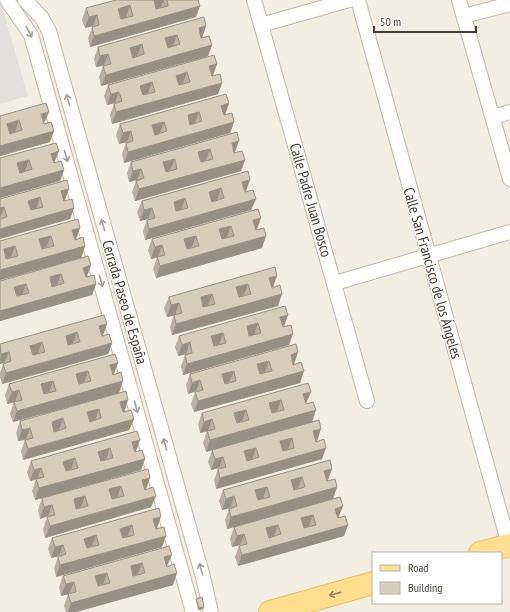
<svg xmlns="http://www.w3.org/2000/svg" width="510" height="612" viewBox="0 0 510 612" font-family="'PT Sans Narrow',sans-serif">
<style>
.parking{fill:#e3e0db}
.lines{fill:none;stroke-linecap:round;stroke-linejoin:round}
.minor-casing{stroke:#c2b8a7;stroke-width:16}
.primary-casing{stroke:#ecbe57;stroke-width:24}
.minor{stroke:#fff;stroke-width:14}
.primary{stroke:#ffde8f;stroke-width:22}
.wall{fill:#baafa0}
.shaded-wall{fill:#978f82}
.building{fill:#d8ccba;stroke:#978f82;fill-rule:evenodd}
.oneway{stroke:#a29e98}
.oneway2{stroke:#99855c}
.labels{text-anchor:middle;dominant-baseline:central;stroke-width:3;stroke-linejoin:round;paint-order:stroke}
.street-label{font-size:15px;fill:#453d32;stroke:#fff}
</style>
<rect width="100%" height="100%" fill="#f3eee2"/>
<path class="parking" d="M0,0l28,96 -28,8z"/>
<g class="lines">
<defs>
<path id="minor" d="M7,0l24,35 162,577
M25,0l17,18 7,13 154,546 8,35
M254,0l113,401
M358,0l151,545
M459,0l51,179
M464,16l46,-12
M261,25l88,-25
M493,117l17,-5
M335,283l175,-51"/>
<path id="primary" d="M480,553l30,-8
M270,612l103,-29"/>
</defs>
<use href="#minor" class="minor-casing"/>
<use href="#primary" class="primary-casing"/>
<use href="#minor" class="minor"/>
<use href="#primary" class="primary"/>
</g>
<path class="wall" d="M116,0h82l-2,17 -106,30 -2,-9 5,-12 -8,2 -3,-8 4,-12z
M206,26l-4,12h-1l11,7 -4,11 -107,30 -2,-9 4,-11h1l-8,1 -2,-8 4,-12z
M217,64l-4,11h-1l10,8 -4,11 -106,30 -2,-9 4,-11 1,-1 -8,2 -3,-9 4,-11z
M229,103l-4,12h-1l10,7 -4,11 -106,30 -2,-9 4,-11h1v-1l-8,2 -3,-9 4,-11z
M49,112l-5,11 6,19 -50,14v-40z
M237,132l-2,20 -1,1 11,7 -4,11 -106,30 -3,-9 4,-11 1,-1 -8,2 -2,-9 4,-11z
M59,151l-5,12 10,7 -4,11 -60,17v-40z
M248,171l-2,20 -1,1 11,7 -5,11 -106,30 -2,-9 4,-11 1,-1 -8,2 -3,-9 5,-11z
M67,180l-2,20 -1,1 10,7 -4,11 -70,-1v-19z
M258,209l-1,20h-2l7,19 -106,30 -3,-9 4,-12h2h-1l-7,2 -3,-9 4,-11z
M80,228l-4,11h-1l10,7 -4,12 -81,22v-39z
M91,265l-4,11 -1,1 10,7 -4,11 -92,26v-40z
M275,267l-2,20h-1l6,19 -106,29 -2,-8 4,-12h1l-8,2 -3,-9 5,-11z
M288,315l-4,11h-1l6,19 -106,30 -2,-9 4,-11 1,-1 -8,2 -3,-9 4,-11z
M107,324l-4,11 -1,1 10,7 -4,11 -106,30 -2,-7v-4l3,-9 2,-1h-1l-4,1v-20z
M298,352l-4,12h-1l7,19 -106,29 -3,-8 4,-12h1v-1l-8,3 -2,-9 4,-11z
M115,354l-1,20h-2l7,19 -106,29 -3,-8 4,-12h1l-8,2 -2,-9 4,-11z
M311,392l-5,11h-1l7,19 -106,30 -3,-9 4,-12h1l-8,2 -2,-9 4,-11z
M128,400l-4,12h-1l11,7 -5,11 -106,30 -2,-9 4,-11h1l-8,1 -2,-8 4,-12z
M319,420l-2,21h-1l6,18 -106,30 -2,-9 4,-11h1v-1l-8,2 -3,-8 4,-12z
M137,431l-1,20 -2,1 11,7 -4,11 -106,30 -3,-9 4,-12h1l-7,2 -3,-9 4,-11z
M330,460l-2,20h-1l10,7 -4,12 -106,30 -2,-9 4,-11 1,-1 -8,2 -3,-9 4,-11z
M148,469l-2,20h-1l6,18 -106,31 -2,-9 4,-12 1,-1 -8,3 -2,-9 4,-12z
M343,506l-5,12 6,18 -106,30 -3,-9 4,-11h2l-1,-1 -8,2 -2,-8 4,-12z
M159,508l-2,20 -1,1 6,18 -106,30 -2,-9 4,-11 1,-1 -8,2 -3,-9 4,-11z
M169,546l-2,20 6,19 -97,27h-10l-2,-6 4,-12h2h-1l-8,2 -2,-9 4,-11z
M196,599l8,8 -1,2 -5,1 -2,-9z"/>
<path class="shaded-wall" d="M153,0h11l-3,7 -12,3z
M130,5l-4,12 -12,3 4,-11z
M200,6l-4,11 -106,30 4,-11z
M97,15l-4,11 -8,2 4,-11z
M206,26l-4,12 -8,2 5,-12z
M177,35l-4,11 -12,3 4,-11z
M142,44l-5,12 -11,3 4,-11z
M212,45l-4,11 -107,30 5,-11z
M108,54l-4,11 -8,2 4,-11z
M217,64l-4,11 -8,2 4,-11z
M187,72l-4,11 -11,4 4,-11z
M152,82l-4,11 -12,4 4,-11z
M222,83l-4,11 -106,30 4,-12z
M119,92l-4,11 -8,2 4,-11z
M229,103l-4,12 -8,2 4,-11z
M49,112l-5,11 -7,3 4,-12z
M199,112l-4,11 -11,3 4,-11z
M19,120l-4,12 -12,3 4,-11z
M164,122l-4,11 -12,3 4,-11z
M234,122l-4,11 -106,30 4,-11z
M54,131l-4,11 -50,14v-10z
M131,131l-4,11 -8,2 4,-11z
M239,141l-4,11 -8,2 5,-11z
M210,149l-4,11 -12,4 4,-12z
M59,151l-5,12 -7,2 4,-11z
M175,159l-5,11 -11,4 4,-12z
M29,160l-4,11 -12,3 4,-11z
M245,160l-4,11 -106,30 4,-12z
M141,169l-4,11 -8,2 4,-11z
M64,170l-4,11 -60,17v-10z
M250,180l-4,11 -8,3 4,-12z
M221,188l-4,12 -12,3 4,-11z
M69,189l-4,11 -8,2 4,-11z
M40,197l-4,12 -12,3 4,-11z
M185,198l-4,12 -11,3 4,-11z
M256,199l-5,11 -106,30 4,-11z
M4,207l-4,11v-10z
M74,208l-4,11 -70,20v-10z
M152,208l-4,11 -8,2 4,-11z
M261,218l-4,11 -8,2 4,-11z
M231,226l-4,11 -12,4 4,-12z
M80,228l-4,11 -8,2 4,-11z
M51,236l-5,11 -11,4 4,-12z
M196,236l-4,11 -12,4 4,-12z
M266,236l-4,12 -106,30 4,-12z
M162,245l-4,12 -7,2 4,-12z
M15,246l-4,11 -11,3 4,-11z
M85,246l-4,12 -81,22v-10z
M91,265l-4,11 -8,3 4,-11z
M61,274l-4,11 -12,3 5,-11z
M277,276l-4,11 -8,2 4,-11z
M26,284l-4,11 -12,3 4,-11z
M96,284l-4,11 -92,26v-10z
M248,284l-4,11 -12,4 4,-12z
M212,294l-4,11 -12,4 5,-12z
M282,294l-4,12 -106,29 4,-11z
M179,303l-4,12 -8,2 4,-12z
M288,315l-4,11 -8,2 4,-11z
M258,323l-4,12 -11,3 4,-12z
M107,324l-4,11 -8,2 4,-11z
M77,332l-4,11 -12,4 5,-11z
M223,333l-4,12 -12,3 4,-12z
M293,334l-4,11 -106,30 4,-11z
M42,342l-4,11 -12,4 4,-11z
M190,342l-4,12 -8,2 4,-11z
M112,343l-4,11 -106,30 4,-11z
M9,352l-5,11 -4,1 1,-10z
M298,352l-4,12 -8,2 5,-11z
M269,361l-4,11 -12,3 4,-11z
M118,363l-4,11 -8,2 4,-11z
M88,371l-4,11 -12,4 4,-12z
M234,371l-5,11 -11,3 4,-11z
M304,371l-4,12 -106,29 4,-11z
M200,380l-4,11 -8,3 4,-11z
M53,381l-4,11 -12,3 4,-11z
M123,381l-4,12 -106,29 4,-11z
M19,390l-4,12 -8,2 5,-12z
M311,392l-5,11 -7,2 4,-11z
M128,400l-4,12 -8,2 4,-12z
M281,400l-4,11 -12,4 4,-12z
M99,409l-4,11 -12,3 4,-11z
M246,410l-4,11 -12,4 4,-12z
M316,410l-4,12 -106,30 4,-12z
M63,418l-4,12 -12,3 5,-11z
M134,419l-5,11 -106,30 5,-11z
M212,419l-4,12 -8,2 4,-11z
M30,428l-4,11 -8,2 4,-11z
M321,429l-4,12 -8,2 4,-12z
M292,438l-4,11 -12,3 4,-11z
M140,440l-4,11 -8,3 4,-12z
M110,448l-4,12 -12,3 4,-11z
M256,448l-4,11 -12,3 4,-11z
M326,448l-4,11 -106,30 4,-11z
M223,457l-4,11 -8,2 4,-11z
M75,458l-4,11 -12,4 4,-11z
M145,459l-4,11 -106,30 4,-12z
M41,468l-4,11 -7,2 4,-11z
M332,469l-4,11 -8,2 4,-11z
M302,477l-4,11 -11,4 4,-12z
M150,478l-4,11 -8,2 4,-11z
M121,486l-4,11 -12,3 4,-11z
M267,487l-4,11 -12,4 4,-12z
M337,487l-4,12 -106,30 4,-12z
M85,496l-4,11 -11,3 4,-11z
M156,496l-5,11 -106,31 5,-12z
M234,496l-4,12 -8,2 4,-11z
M52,505l-4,11 -8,3 4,-12z
M343,506l-5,12 -7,2 4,-11z
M313,515l-4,11 -12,3 4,-11z
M161,517l-4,11 -8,2 4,-11z
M132,525l-5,12 -11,3 4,-11z
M278,525l-4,11 -12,3 4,-11z
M348,525l-4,11 -106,30 4,-11z
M244,534l-4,11 -8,2 5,-11z
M96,535l-4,11 -12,4 4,-11z
M166,536l-4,11 -106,30 4,-12z
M63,545l-4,11 -8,2 4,-11z
M172,555l-5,11 -7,2 4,-11z
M142,563l-4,11 -12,4 5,-12z
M107,573l-4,11 -12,3 4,-11z
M177,573l-4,12 -97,27h-8l3,-9z
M74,582l-5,12 -8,2 5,-12z
M204,607l-1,2 -5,1 1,-2z"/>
<path class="building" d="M116,0h38l2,9 12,-3 -1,-6h31l2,6 -106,30 -2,-9 7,-2 -2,-10 -8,2 -3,-9zM130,5l3,11 -12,3 -3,-10z
M204,17l2,9 -7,2 2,10 8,-2 3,9 -106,30 -3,-9 8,-2 -3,-10 -8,2 -2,-9zM177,35l3,9 -12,4 -3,-10zM142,44l2,10 -11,4 -3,-10z
M214,55l3,9 -8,2 3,10 8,-2 2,9 -106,29 -2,-8 8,-3 -3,-9 -8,2 -3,-9zM187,72l3,10 -11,3 -3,-9zM152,82l3,10 -12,3 -3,-9z
M226,94l3,9 -8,3 3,9 8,-2 2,9 -106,30 -2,-9 7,-2 -2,-10 -8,2 -3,-9zM199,112l3,9 -12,4 -2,-10zM164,122l3,9 -12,4 -3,-10z
M46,103l3,9 -8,2 3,10 7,-2 3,9 -54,15v-30zM19,120l3,10 -12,4 -3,-10z
M237,132l2,9 -7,2 2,10 8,-2 3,9 -106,29 -3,-8 8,-3 -3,-9 -8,2 -2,-9zM210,149l3,10 -12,3 -3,-10zM175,159l2,10 -11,3 -3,-10z
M56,143l3,8 -8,3 3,9 7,-2 3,9 -64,18v-30zM29,160l3,9 -12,4 -3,-10z
M248,171l2,9 -8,2 3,10 8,-2 3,9 -107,30 -2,-9 8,-2 -3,-10 -8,2 -2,-9zM221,188l3,10 -12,4 -3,-10zM185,198l3,10 -12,3 -2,-9z
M67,180l2,9 -8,2 3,10 8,-2 2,9 -74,21v-10l7,-2 -3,-10 -4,1v-9zM40,197l3,10 -12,3 -3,-9z
M258,209l3,9 -8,2 3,10 8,-2 2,8 -106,30 -3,-9 8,-2 -3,-10 -7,2 -3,-8zM231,226l3,10 -12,3 -3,-10zM196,236l3,10 -12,3 -3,-10z
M78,219l2,9 -8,2 3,10 8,-3 2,9 -85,24v-29zM51,236l3,10 -12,3 -3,-10zM15,246l3,10 -12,3 -2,-10z
M88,256l3,9 -8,3 3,9 8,-2 2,9 -96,27v-30zM61,274l3,9 -12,4 -2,-10zM26,284l3,9 -12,3 -3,-9z
M275,267l2,9 -8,2 3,10 8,-3 2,9 -106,30 -2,-9 8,-2 -3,-10 -8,2 -2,-8zM248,284l3,10 -12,3 -3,-10zM212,294l3,10 -12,3 -2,-10z
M285,306l3,9 -8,2 3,10 8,-2 2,9 -106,30 -2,-9 7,-2 -2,-11 -8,3 -3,-9zM258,323l3,10 -12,3 -2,-10zM223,333l3,10 -12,3 -3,-10z
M104,315l3,9 -8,2 3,10 7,-2 3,9 -106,30 -3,-9 8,-3 -2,-9 -8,2 -1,-10zM77,332l3,10 -12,3 -2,-9zM42,342l3,10 -12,3 -3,-9z
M296,344l2,8 -7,3 2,10 8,-3 3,9 -106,30 -3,-9 8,-2 -3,-10 -8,3 -2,-9zM269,361l3,10 -12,3 -3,-10zM234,371l2,10 -11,3 -3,-10z
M115,354l3,9 -8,2 3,10 8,-3 2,9 -106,30 -3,-9 8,-2 -3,-10 -7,2 -3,-8zM88,371l3,10 -12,3 -3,-10zM53,381l3,10 -12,3 -3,-10z
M308,383l3,9 -8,2 3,10 7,-2 3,8 -106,30 -3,-9 8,-2 -3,-10 -8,3 -2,-9zM281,400l3,10 -12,3 -3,-10zM246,410l3,10 -12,3 -3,-10z
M126,391l2,9 -8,2 3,10 8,-2 3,9 -106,30 -3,-9 8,-2 -3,-10 -8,2 -2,-9zM99,409l2,9 -11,4 -3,-10zM63,418l3,10 -12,4 -2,-10z
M319,420l2,9 -8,2 3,11 8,-3 2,9 -106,30 -2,-9 8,-2 -3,-10 -8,2 -3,-9zM292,438l2,10 -11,3 -3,-10zM256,448l3,9 -12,4 -3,-10z
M137,431l3,9 -8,2 3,10 7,-2 3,9 -106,29 -3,-9 8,-2 -3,-9 -7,2 -3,-9zM110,448l3,10 -12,3 -3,-9zM75,458l3,10 -12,3 -3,-9z
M330,460l2,9 -8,2 3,10 8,-2 2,8 -106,30 -2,-8 8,-3 -3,-10 -8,3 -3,-9zM302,477l3,10 -11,3 -3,-10zM267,487l3,10 -12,3 -3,-10z
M148,469l2,9 -8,2 3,10 8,-3 3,9 -106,30 -3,-9 8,-2 -3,-10 -8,2 -2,-9zM121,486l3,10 -12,3 -3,-10zM85,496l3,10 -12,3 -2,-10z
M340,497l3,9 -8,3 3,9 7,-2 3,9 -106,30 -3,-9 8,-2 -3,-10 -7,2 -3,-9zM313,515l3,10 -12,3 -3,-10zM278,525l3,9 -12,4 -3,-10z
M159,508l2,9 -8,2 3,10 8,-2 2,9 -106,29 -2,-8 8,-3 -3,-9 -8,2 -3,-9zM132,525l2,10 -11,3 -3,-9zM96,535l3,10 -12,3 -3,-9z
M169,546l3,9 -8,2 3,10 7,-3 3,9 -106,30 -3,-9 8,-2 -2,-10 -8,2 -3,-8zM142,563l3,10 -12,3 -2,-10zM107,573l3,10 -12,3 -3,-10z
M202,597l2,10 -5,1 -3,-9z"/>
<defs><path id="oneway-shaft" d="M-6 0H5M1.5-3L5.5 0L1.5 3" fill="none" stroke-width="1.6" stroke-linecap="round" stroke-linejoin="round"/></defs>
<g class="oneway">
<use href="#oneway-shaft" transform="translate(29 32) rotate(62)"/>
<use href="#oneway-shaft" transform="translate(68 100) rotate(-106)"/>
<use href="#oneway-shaft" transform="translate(66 156) rotate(74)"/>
<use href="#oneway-shaft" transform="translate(103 225) rotate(-106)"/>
<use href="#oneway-shaft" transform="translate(101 281) rotate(74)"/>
<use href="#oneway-shaft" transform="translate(136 407) rotate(74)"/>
<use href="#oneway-shaft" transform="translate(165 444) rotate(-106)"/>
<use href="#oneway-shaft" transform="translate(201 569) rotate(-106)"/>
</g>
<use class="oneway2" href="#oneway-shaft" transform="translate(335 594) rotate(164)"/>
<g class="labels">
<g class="street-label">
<text transform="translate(311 200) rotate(74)">Calle Padre Juan Bosco</text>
<text transform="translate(433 273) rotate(74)">Calle San Francisco de los Ángeles</text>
<text transform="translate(125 302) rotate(74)">Cerrada Paseo de España</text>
</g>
</g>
<rect x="372" y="552" width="130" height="52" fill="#ffffff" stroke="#b5b1ad"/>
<rect x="380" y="565" width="20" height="6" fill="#ffde8f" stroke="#b5b1ad"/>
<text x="408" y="572" font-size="12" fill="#453d32">Road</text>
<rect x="380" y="582" width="20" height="12" fill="#d8ccba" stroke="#b5b1ad"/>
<text x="408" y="592" font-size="12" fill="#453d32">Building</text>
<path d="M374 26v6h102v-6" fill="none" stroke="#453d32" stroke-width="2"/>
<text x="380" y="26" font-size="12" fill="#453d32" stroke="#ffffff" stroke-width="3" paint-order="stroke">50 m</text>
</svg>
